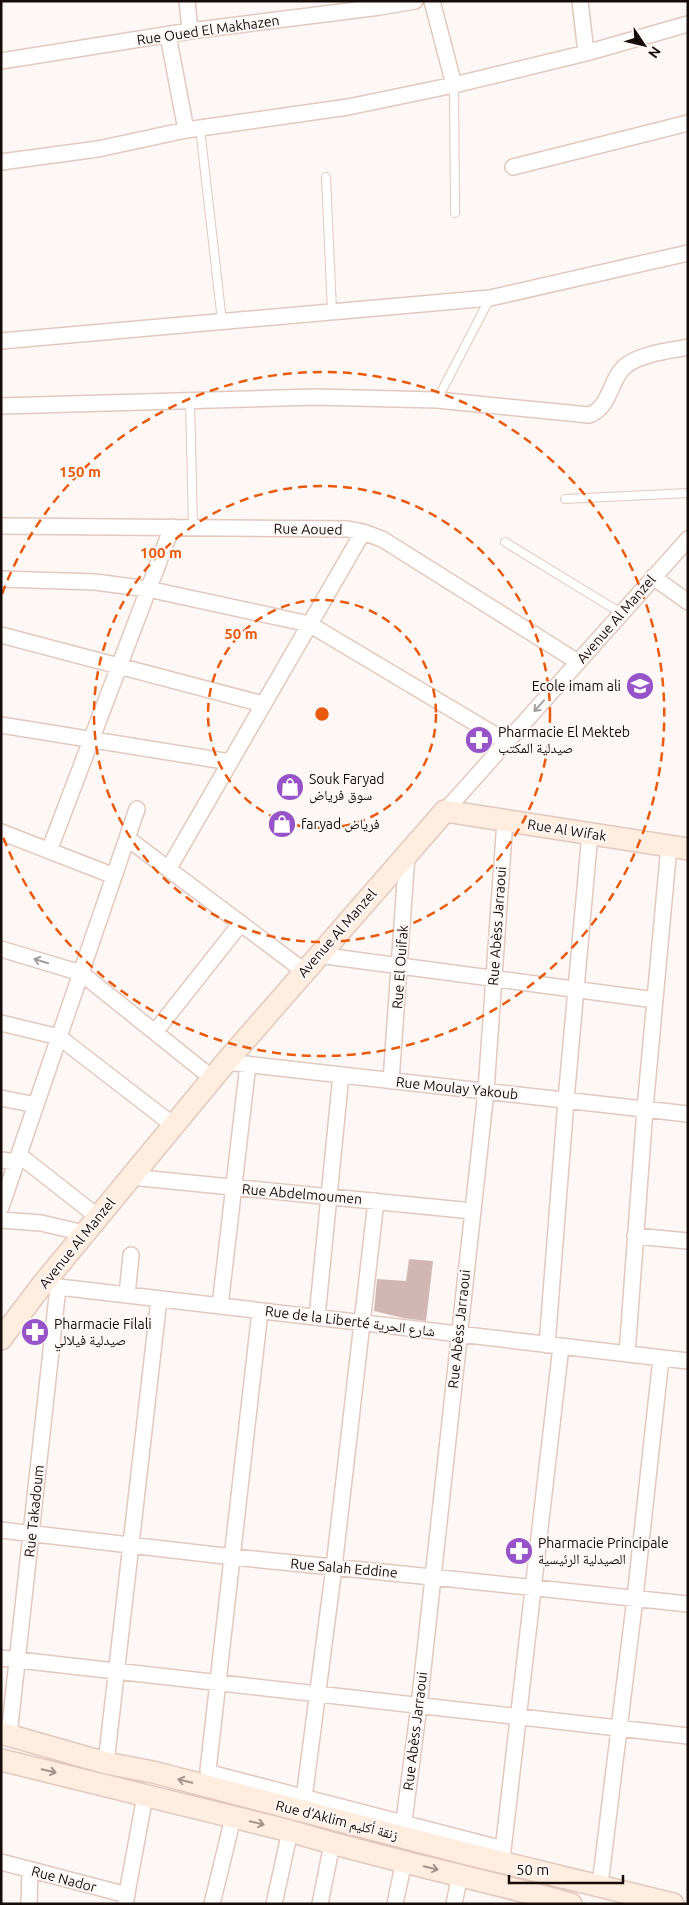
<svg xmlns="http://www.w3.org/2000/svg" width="689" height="1905" viewBox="0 0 689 1905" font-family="Ubuntu,'Noto Naskh Arabic',sans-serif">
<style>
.building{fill:#d2b6b4}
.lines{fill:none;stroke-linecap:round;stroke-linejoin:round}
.lane-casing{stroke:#e2c8bf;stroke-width:10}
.street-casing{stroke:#e2c8bf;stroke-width:18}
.secondary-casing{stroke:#e2c8bf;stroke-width:24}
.lane{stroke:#fff;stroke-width:8}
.street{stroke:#fff;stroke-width:15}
.secondary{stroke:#ffede0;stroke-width:21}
.oneway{stroke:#a29e9d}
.oneway2{stroke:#a2938b}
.ring{fill:none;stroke:#e8590c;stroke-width:2.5;stroke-dasharray:9 6}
.labels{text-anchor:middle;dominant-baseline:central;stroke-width:4;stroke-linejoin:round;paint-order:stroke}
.street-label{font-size:14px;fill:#160d0b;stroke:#fdf8f6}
.poi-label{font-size:14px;fill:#160d0b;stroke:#fdf8f6;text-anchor:start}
.centre{fill:#e8590c;stroke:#fdf8f6;stroke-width:2.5}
.ring-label{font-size:15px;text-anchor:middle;font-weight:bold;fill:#e8590c;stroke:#fdf8f6;stroke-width:4;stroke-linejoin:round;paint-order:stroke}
</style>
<rect width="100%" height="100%" fill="#fdf8f6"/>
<path class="building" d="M409,1259l24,2 -7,60 -23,-3 -29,-7 3,-32 29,2z"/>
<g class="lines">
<defs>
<path id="lane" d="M454,85l1,128
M200,128l22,193
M326,177l6,134
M437,400l53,-102
M190,401l3,126
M565,499l123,-6
M505,542l116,71"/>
<path id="street" d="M187,1l3,30
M432,1l22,84
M580,1l6,52
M168,35l18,95
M1,61l189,-30 190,-24 35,-6
M1,162l97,-13 88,-19 162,-23 106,-22 132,-32 102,-29
M513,167l175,-44
M1,341l489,-43 198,-45
M1,406l314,-9 122,3 152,15c23,-8 20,-38 39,-51 17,-11 41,-13 60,-17
M1,526l347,3 15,3 19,7 196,123
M653,577l35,25
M1,579l94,3 53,7 161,35 198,118
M1,635l262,69
M1,725l229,37
M445,811l243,-272
M1,832l113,44
M127,838l177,133
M49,851l123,-324
M169,868l194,-336
M1,949l80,24 131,105
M318,955l337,45
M1,1023l58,14 114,88
M155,1032l86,-109
M226,1062l462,52
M391,1081l16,-227
M1,1098l35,7
M19,1155l79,62
M1,1160l16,2
M131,1177l341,34
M1,1207l136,-398
M1,1220l40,3 43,10
M635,1236l53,5
M42,1285l646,76
M127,1295l4,-40
M220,1306l28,-242
M260,1311l-52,459 6,4 289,75
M317,1317l24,-242
M547,1345l19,-245 24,-267
M627,1354l18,-245 24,-263
M1,1530l232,27 199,20 256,27
M1,1658l687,78
M9,1735l49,-448
M106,1763l53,-464
M303,1806l31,-239 42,-366
M402,1836l17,-130 67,-615 19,-271
M502,1859l59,-513
M1,1862l126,33
M600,1885l35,-287 26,-240
M29,1904l1,-34
M125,1904l20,-108
M212,1904l21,-86
M274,1904l16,-73
M320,1904l12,-60
M395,1904l9,-43
M454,1904l6,-29"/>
<path id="secondary" d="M1,1339l41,-54 184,-223 219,-251 243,38
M1,1733l105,30 47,9 315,82 205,50
M1,1760l289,71c92,28 187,47 281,73"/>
</defs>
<use href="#lane" class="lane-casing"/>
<use href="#street" class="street-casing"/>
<use href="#secondary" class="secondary-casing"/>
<use href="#lane" class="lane"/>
<use href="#street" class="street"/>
<use href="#secondary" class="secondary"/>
</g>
<defs><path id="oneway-shaft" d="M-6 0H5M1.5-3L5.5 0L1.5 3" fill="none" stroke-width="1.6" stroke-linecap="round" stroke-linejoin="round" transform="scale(1.25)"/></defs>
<g class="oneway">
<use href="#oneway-shaft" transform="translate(539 706) rotate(132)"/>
<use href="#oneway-shaft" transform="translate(41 961) rotate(-163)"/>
</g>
<g class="oneway2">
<use href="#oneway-shaft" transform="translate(49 1771) rotate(13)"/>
<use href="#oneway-shaft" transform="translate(185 1781) rotate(-166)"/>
<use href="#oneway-shaft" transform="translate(257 1823) rotate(13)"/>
<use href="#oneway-shaft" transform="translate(431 1868) rotate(14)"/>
</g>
<g class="ring">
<circle cx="322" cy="714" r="114"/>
<circle cx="322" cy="714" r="228"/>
<path d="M2 594A342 342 0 1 1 2 834"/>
</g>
<defs>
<symbol id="school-disc" viewBox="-11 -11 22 22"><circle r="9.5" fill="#9754c9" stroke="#fdf8f6"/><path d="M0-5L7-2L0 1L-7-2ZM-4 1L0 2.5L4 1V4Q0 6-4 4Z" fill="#fff"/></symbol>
<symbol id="pharmacy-disc" viewBox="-11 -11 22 22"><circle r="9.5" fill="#9754c9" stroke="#fdf8f6"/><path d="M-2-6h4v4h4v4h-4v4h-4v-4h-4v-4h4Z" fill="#fff"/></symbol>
<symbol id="shop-disc" viewBox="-11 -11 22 22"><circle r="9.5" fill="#9754c9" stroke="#fdf8f6"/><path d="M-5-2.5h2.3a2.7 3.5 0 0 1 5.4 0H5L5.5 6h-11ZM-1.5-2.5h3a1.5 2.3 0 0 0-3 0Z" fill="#fff"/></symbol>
</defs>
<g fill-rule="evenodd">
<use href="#school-disc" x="624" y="670" width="32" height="32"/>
<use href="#pharmacy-disc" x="463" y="724" width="32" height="32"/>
<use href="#shop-disc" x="274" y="771" width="32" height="32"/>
<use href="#shop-disc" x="266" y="808" width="32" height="32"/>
<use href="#pharmacy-disc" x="19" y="1316" width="32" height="32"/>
<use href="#pharmacy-disc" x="503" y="1535" width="32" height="32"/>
</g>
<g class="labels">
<g class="street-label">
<text transform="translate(208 30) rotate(-8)">Rue Oued El Makhazen</text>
<text transform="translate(308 529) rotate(1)">Rue Aoued</text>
<text transform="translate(616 619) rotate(-49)">Avenue Al Manzel</text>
<text transform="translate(567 830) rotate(9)">Rue Al Wifak</text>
<text transform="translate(497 926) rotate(-86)">Rue Abèss Jarraoui</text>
<text transform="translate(337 933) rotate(-49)">Avenue Al Manzel</text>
<text transform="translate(400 967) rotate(-86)">Rue El Ouifak</text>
<text transform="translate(457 1088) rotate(6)">Rue Moulay Yakoub</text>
<text transform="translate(302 1194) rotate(5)">Rue Abdelmoumen</text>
<text transform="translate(77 1243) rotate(-51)">Avenue Al Manzel</text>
<text transform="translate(350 1321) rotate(7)">Rue de la Liberté شارع الحرية</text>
<text transform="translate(459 1329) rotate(-84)">Rue Abèss Jarraoui</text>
<text transform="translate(34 1511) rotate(-84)">Rue Takadoum</text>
<text transform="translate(344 1568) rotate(5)">Rue Salah Eddine</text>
<text transform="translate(415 1731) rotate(-83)">Rue Abèss Jarraoui</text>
<text transform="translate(337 1820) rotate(14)">Rue d’Aklim زنقة أكليم</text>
<text transform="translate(64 1879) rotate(15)">Rue Nador</text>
</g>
<g class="poi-label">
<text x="621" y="686" text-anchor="end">Ecole imam ali</text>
<text x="498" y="732">Pharmacie El Mekteb<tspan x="498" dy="16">صيدلية المكتب</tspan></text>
<text x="309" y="779">Souk Faryad<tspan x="309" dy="16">سوق فرياض</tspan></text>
<text x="301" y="824">faryad فرياض</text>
<text x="54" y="1324">Pharmacie Filali<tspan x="54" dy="16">صيدلية فيلالي</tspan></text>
<text x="538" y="1543">Pharmacie Principale<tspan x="538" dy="16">الصيدلية الرئيسية</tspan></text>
</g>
</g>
<circle cx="322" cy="714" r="8" class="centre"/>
<g class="ring-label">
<text x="80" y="477">150 m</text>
<text x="161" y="558">100 m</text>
<text x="241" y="639">50 m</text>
</g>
<rect width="689" height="1905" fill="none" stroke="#160d0b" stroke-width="5"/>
<g transform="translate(644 45) rotate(125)" stroke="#fdf8f6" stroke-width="4" paint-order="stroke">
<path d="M0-4L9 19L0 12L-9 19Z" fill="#160d0b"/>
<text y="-8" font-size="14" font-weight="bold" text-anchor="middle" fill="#160d0b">N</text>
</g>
<path d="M509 1875v8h114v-8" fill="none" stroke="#160d0b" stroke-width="2.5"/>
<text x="516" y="1875" font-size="15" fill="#160d0b" stroke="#fdf8f6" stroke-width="4" paint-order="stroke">50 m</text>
</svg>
